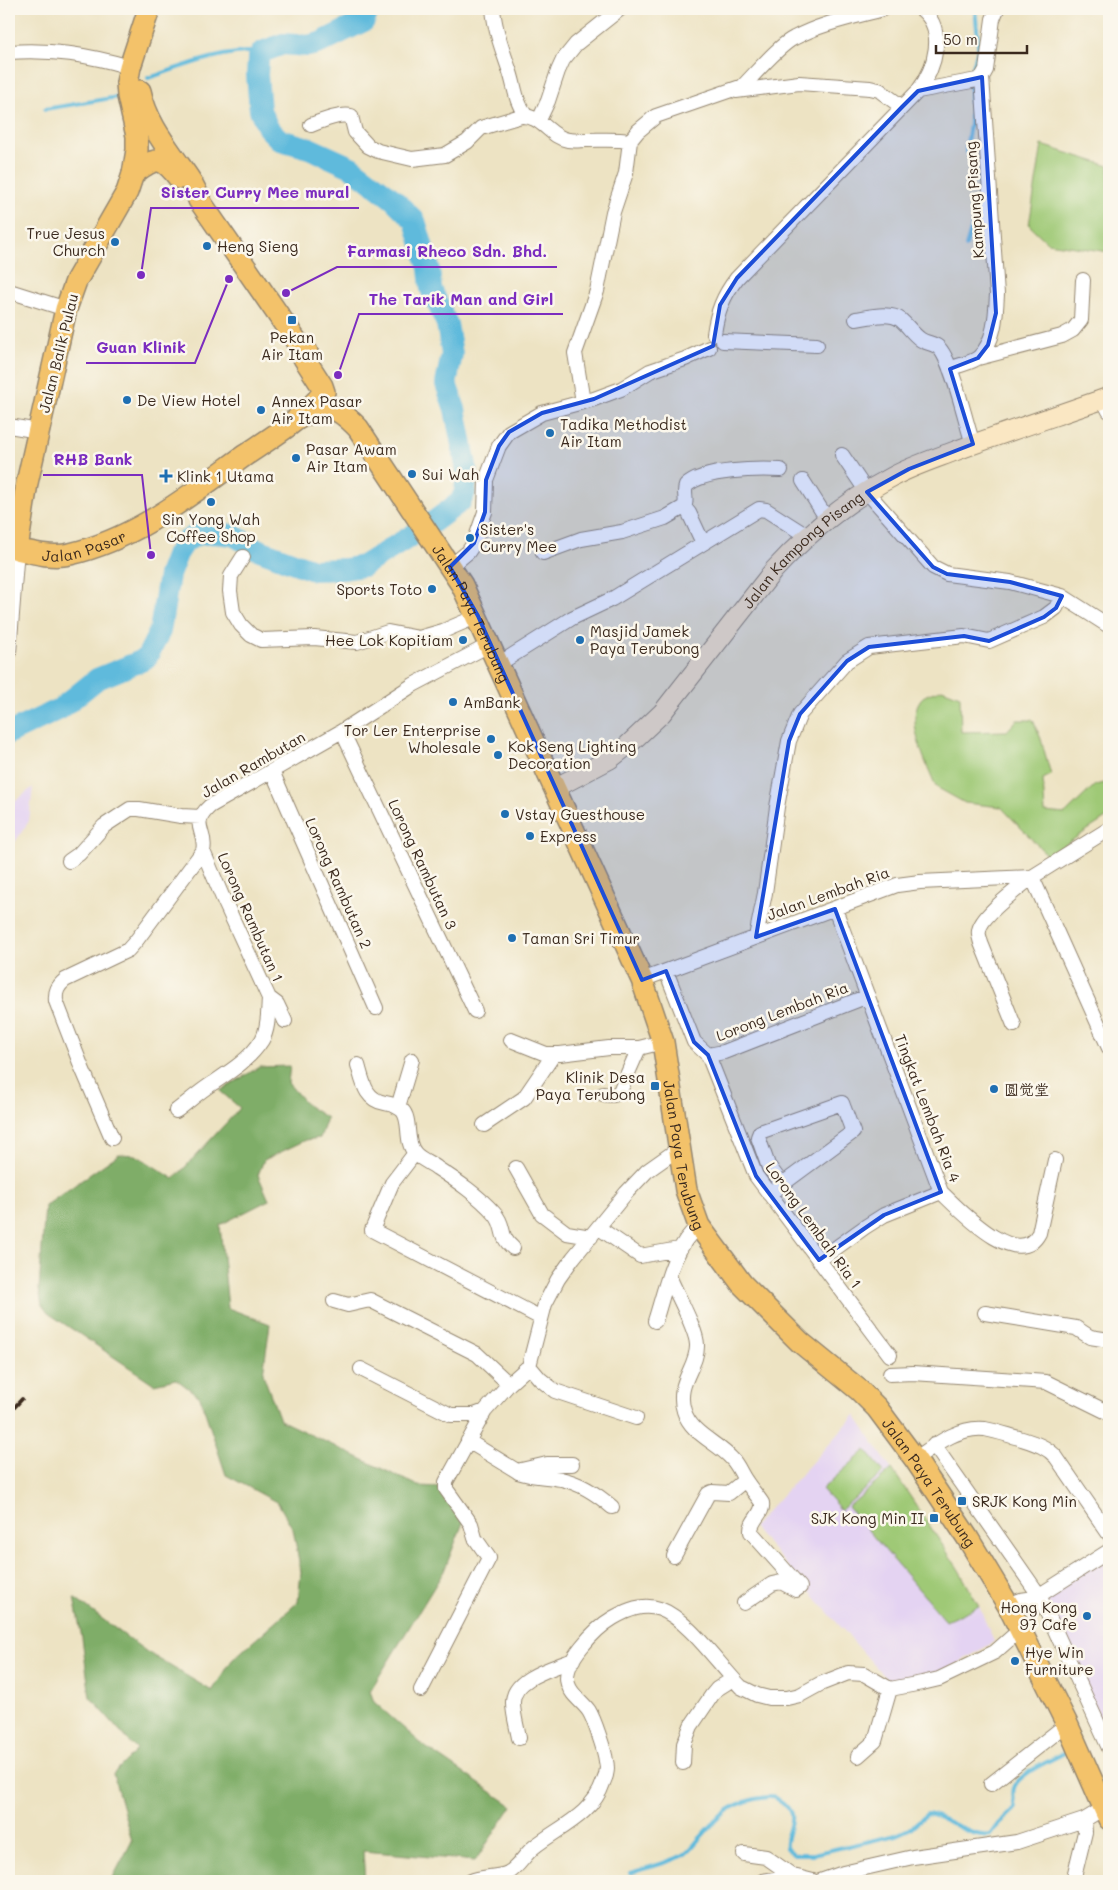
<svg xmlns="http://www.w3.org/2000/svg" width="1118" height="1890" viewBox="0 0 1118 1890" font-family="Mali,'LXGW WenKai TC',sans-serif">
<style>
.built{fill:#e4d3f2}
.green{fill:#9fc976;stroke:#6d7a4a}
.forest{fill:#7fad67;stroke:#5d6c42}
.lines{fill:none;stroke-linecap:round;stroke-linejoin:round}
.stream{stroke:#5ebadc;stroke-width:4}
.river{stroke:#5ebadc;stroke-width:22}
.minor-casing{stroke:#948670;stroke-width:16}
.secondary-casing{stroke:#948670;stroke-width:21}
.primary-casing{stroke:#948670;stroke-width:24}
.minor{stroke:#fff;stroke-width:14}
.secondary{stroke:#fae7c3;stroke-width:19}
.primary{stroke:#f3c26a;stroke-width:21}
.rail{stroke:#3b2a1e;stroke-width:4}
.marked{fill:#1d4ed8;fill-opacity:0.2;stroke:#1d4ed8;stroke-width:4;stroke-linejoin:round}
.poi-dot{fill:#1f6fb2;stroke:#fbf7ec;stroke-width:2}
.labels{text-anchor:middle;dominant-baseline:central;stroke-width:5;stroke-linejoin:round;paint-order:stroke}
.street-label{font-size:15px;fill:#3b2a1e;stroke:#fbf7ec}
.poi-label{font-size:15px;fill:#3b2a1e;stroke:#fbf7ec;text-anchor:start}
.leader{fill:none;stroke:#7b2cbf;stroke-width:2}
.callout-dot{fill:#7b2cbf;stroke:#fbf7ec;stroke-width:2}
.callout-label{font-size:16px;text-anchor:middle;font-weight:bold;fill:#7b2cbf;stroke:#fbf7ec;stroke-width:5;stroke-linejoin:round;paint-order:stroke}
</style>
<rect width="100%" height="100%" fill="#fbf7ec"/>
<filter id="ink" filterUnits="userSpaceOnUse"><feTurbulence type="fractalNoise" baseFrequency=".02" numOctaves="2"/><feDisplacementMap in="SourceGraphic" scale="10" xChannelSelector="R" yChannelSelector="G"/><feConvolveMatrix kernelMatrix="1 2 1 2 8 2 1 2 1" color-interpolation-filters="sRGB"/></filter>
<filter id="wash" filterUnits="userSpaceOnUse"><feTurbulence type="fractalNoise" baseFrequency=".0096" numOctaves="4" result="noise"/><feDisplacementMap in="SourceGraphic" scale="20" xChannelSelector="R" yChannelSelector="G"/><feGaussianBlur stdDeviation="1.12" result="paint"/><feColorMatrix in="noise" values="0 0 0 0 0 0 0 0 0 0 0 0 0 0 0 0 0 1.4 0 .05"/><feComposite in="paint" operator="in"/></filter>
<g filter="url(#wash)">
<rect width="100%" height="100%" fill="#ede3c3"/>
<path class="built" d="M33,787l-4,34 -20,30v-51l3,4z
M855,1415l104,155 20,36 15,36 -60,35 -44,6 -137,-156z
M1109,1551v197l-70,-153z"/>
<path class="green" d="M1102,9h7v49z
M1042,145l67,21v86l-61,-9 -19,-18z
M942,689l18,7 1,36 46,-1 10,-11h16l8,19 10,36 -8,4 2,33 20,2 30,-29 10,-2 4,5v28l-61,40 -47,-49 -36,-4 -29,-16c-9,-23 -32,-66 -15,-88 4,-5 15,-7 21,-10z
M866,1450l18,22 -43,38 -19,-21z
M892,1469l67,101 20,36 -33,15 -98,-114z"/>
<path class="forest" d="M290,1066l-2,17 20,23 19,12 -7,20 -14,2 -42,20 -6,15 11,25 -49,25 8,83 42,16 -7,50 17,46 138,66 23,1 23,33 -20,51 -74,120 4,11 50,44 88,60 -37,55 -112,-10 2,30h-254l21,-40 -19,-67 24,-24 -47,-53 -8,-59 -8,-40 73,54 65,39 20,-31 66,-58 3,-30 -8,-43 -15,-26 -52,-28 -26,-78 -24,-18 -22,5 -106,-71 -6,-8 -3,-16 6,-83 74,-52 17,1 38,24 66,-71 -20,-17 39,-24z"/>
<g class="lines">
<path class="stream" d="M148,78c37,-12 75,-28 114,-26
M970,78l8,-29v-11l-3,-29
M45,109l73,-12
M966,246l6,-20 7,-10 1,-30 -5,-20 -9,-16 4,-26v-39
M631,1873c14,-5 42,-11 54,-19 6,-4 11,-12 16,-17 22,-25 32,-36 67,-40 9,-1 20,8 23,17 2,11 -7,24 -5,34l8,6h19l83,-19 13,-6 18,-15c20,2 43,25 64,21l8,-11 16,-15c-1,-6 -3,-15 -1,-21 4,-15 39,-28 52,-36"/>
<path class="river" d="M9,733l51,-24 37,-30 44,-18 6,-4 13,-26 9,-56 8,-21 8,-12 11,-7 18,-2 19,2 24,14 56,21 31,-1 19,-3 69,-43 28,-21 5,-10 2,-21 -12,-62 -9,-25 6,-30 -5,-30 -16,-35 -2,-21 -14,-47 -22,-22 -42,-32 -42,-19 -29,-8 -12,-12 -8,-18 -3,-35 1,-15 4,-8 21,-8 25,2 12,-3 44,-22 5,-12"/>
</g>
</g>
<g filter="url(#ink)">
<g class="lines">
<defs>
<path id="minor" d="M493,9c2,21 9,40 16,60 6,16 6,33 17,47
M9,52c43,-3 80,3 121,15
M736,91l63,-8 71,5 9,2 23,17
M918,91l59,-11 5,-3
M539,120l9,-19 10,-30 5,-11 13,-16 44,-35
M311,125c10,-4 31,-12 40,-9l4,16 13,14 10,5 34,8 33,-4 22,-13 14,-14 40,-12c21,-1 28,21 47,24 6,1 13,0 19,0 15,0 29,-1 43,1
M9,291l57,18
M856,319c13,-2 34,-8 45,1 7,6 12,14 19,19 5,4 13,4 18,8 14,12 28,77 35,97
M714,334c3,-22 9,-38 23,-56l181,-187c17,-22 29,-62 3,-82
M723,341l94,4
M978,358l84,-22 11,-6 8,-10 2,-40
M950,369c8,-4 22,-6 29,-12 16,-15 17,-43 18,-63l-15,-217 4,-7 7,-51 4,-10
M1103,399l6,12
M583,402l-8,-49 22,-62 16,-79 13,-39 4,-32 8,-10 18,-15 87,-30c12,-12 36,-41 51,-48 28,-15 60,-21 89,-29
M9,426l30,5
M842,455l25,37 66,75 14,7 63,8 52,14 47,30
M803,481l24,38
M684,507l5,6 14,30
M543,553l38,-14 41,-7 43,-14 19,-11c4,-6 -1,-14 2,-21 17,-17 72,-17 95,-16
M243,557l-12,19 -1,15 3,21 8,13 10,10 10,5 53,-2 43,4 31,-10 31,6 24,-7 35,-15
M450,567l18,-15 6,-9 11,-31 1,-32 13,-34 10,-14 33,-19 52,-14 27,-10 29,-18 35,-12 24,-11
M9,653l8,-104
M497,665l75,-47 40,-19 147,-90 7,1 41,26
M342,731l133,280
M272,771l104,237
M203,851l19,45 47,102 8,6 8,17
M69,861l10,-7 25,-28 26,-17h9l42,7 20,1
M835,909l106,283c17,16 77,81 98,41l16,-73
M756,937l9,-44 12,-86 12,-66 11,-27 47,-53 22,-14 95,-11 25,5 55,-24 12,-9 6,-12
M666,971l28,71 14,13 48,121 134,179
M642,980l255,-95 23,-3 112,-5 77,-48
M1014,1025l-33,-82c-1,-4 -3,-9 -2,-12 1,-15 40,-43 53,-54l77,171
M511,1040l35,14h14l49,-6h30
M708,1055l16,-3 144,-56
M358,1065c5,17 7,35 27,38 6,1 12,3 17,7 10,10 2,31 13,43 5,6 16,10 22,15 20,13 41,27 57,45 13,14 3,21 19,35
M603,1094c7,1 11,3 17,-3l19,-43 24,-6
M398,1107l14,-47
M176,1111c12,-9 24,-20 37,-28 18,-12 37,-24 49,-43 7,-12 6,-29 7,-42
M484,1125l40,-27 30,-44
M112,1138l-30,-70 -26,-67c-1,-10 2,-15 9,-21l63,-30 8,-9 67,-90c5,-20 -15,-25 7,-45l132,-75 71,-46 76,-40
M415,1153l-23,30 -20,47 169,88
M516,1168l26,46 25,19 24,4
M769,1194l84,-62 -11,-29 -82,29 -2,5 10,28 14,19
M599,1228l41,28 39,-7
M819,1260l46,-33 19,-12 57,-23
M670,1278c6,15 27,52 27,67 1,22 -22,38 -13,66 7,23 33,31 48,48 6,6 9,15 14,22 5,8 11,14 16,22 2,11 -12,17 -11,29l49,55 -4,3 -15,-8 -9,2 -28,19
M334,1301l14,4 22,-5 107,54 32,30
M985,1313l91,15 14,9 19,3
M655,1321c10,-30 18,-76 44,-95
M529,1366l11,13 15,12 81,27
M361,1369l90,46h23l11,-4
M890,1374l23,-1 133,9 63,31
M468,1441l49,30 30,-7h25
M934,1445l105,150 70,153
M915,1459c20,-14 44,-33 70,-30 11,2 23,6 34,9 15,5 27,8 37,19l53,77
M518,1472c16,5 27,4 43,7 19,4 36,15 51,28
M674,1556l34,-62 4,-2 17,1 16,-13
M1008,1605l13,-5 14,-2 74,-47
M421,1690l68,-132 -14,-20 -4,-14 -25,-35v-7l39,-71 24,-27 20,-18 16,-62 13,-25 15,-21 53,-65 21,-22 34,-24
M519,1738c-2,-11 -6,-24 -6,-35 -1,-25 41,-35 60,-43
M858,1756l17,-15 15,-52
M683,1763l1,-19 7,-18 21,-31 5,-6 16,-10
M991,1784l76,-60
M744,1854l22,3 27,19 20,5
M471,1881c11,-5 27,-3 37,-8 11,-6 16,-18 26,-26 24,-19 59,-33 69,-64 3,-6 5,-15 3,-22 -1,-10 -12,-42 -17,-50 -6,-9 -18,-16 -21,-27 -7,-21 28,-56 45,-66 14,-8 30,-15 47,-9 28,10 59,56 81,78l16,8 12,3h18l13,-3 20,-11 28,-11 16,1 26,15 32,-6 17,-4 56,-27 26,-23
M763,1881l30,-5
M820,1881l23,-8 70,-16 104,-15 67,-22 20,-12
M1073,1881l12,-49 -1,-12"/>
<g id="secondary">
<path id="s1" d="M555,788l55,-29 18,-14 34,-32 112,-143c34,-37 74,-70 118,-93 20,-11 42,-18 63,-26 51,-19 103,-36 154,-54"/>
</g>
<g id="primary">
<path id="s2" d="M149,9l-19,58 -3,16 1,13 9,40v14l-4,24 -6,18 -51,89 -10,28 -39,174 -10,66c17,4 35,9 53,5 66,-15 120,-59 174,-98 28,-19 59,-37 80,-64l-2,-6 -18,-28 -7,-16"/>
<path d="M140,91c6,29 23,51 40,75 8,11 15,20 19,34l98,142 10,10"/>
<path d="M133,174c22,-17 28,-19 46,4"/>
<path id="s3" d="M295,420c31,-16 38,-18 63,8l104,157 180,395 21,62 23,148 13,36 43,58 58,58 59,48 18,18 38,51 52,78 41,68 59,119 42,95"/>
</g>
</defs>
<use href="#minor" class="minor-casing"/>
<use href="#secondary" class="secondary-casing"/>
<use href="#primary" class="primary-casing"/>
<use href="#minor" class="minor"/>
<use href="#secondary" class="secondary"/>
<use href="#primary" class="primary"/>
<path class="rail" d="M9,1413l13,-14"/>
</g>
</g>
<path class="marked" d="M982,77l14,236 -8,32 -10,13 -28,11 23,75 -64,25 -42,23 66,75 14,7 63,8 52,14 -6,12 -12,9 -55,24 -25,-5 -95,11 -22,14 -47,53 -11,27 -33,196 79,-28 106,283 -57,23 -65,45 -63,-84 -48,-121 -14,-13 -28,-71 -24,9 -164,-364 -28,-49 24,-24 11,-31 1,-32 13,-34 10,-14 33,-19 52,-14 119,-53 7,-41 17,-27 165,-171 16,-16z"/>
<g class="poi-dot">
<circle cx="115" cy="242" r="5"/>
<circle cx="207" cy="246" r="5"/>
<rect x="287" y="315" width="10" height="10" rx="2.5"/>
<circle cx="127" cy="400" r="5"/>
<circle cx="261" cy="410" r="5"/>
<circle cx="550" cy="433" r="5"/>
<circle cx="296" cy="458" r="5"/>
<circle cx="412" cy="474" r="5"/>
<path d="M163.5 468.5h5v5h5v5h-5v5h-5v-5h-5v-5h5z"/>
<circle cx="211" cy="502" r="5"/>
<circle cx="470" cy="538" r="5"/>
<circle cx="432" cy="589" r="5"/>
<circle cx="463" cy="640" r="5"/>
<circle cx="580" cy="640" r="5"/>
<circle cx="453" cy="702" r="5"/>
<circle cx="491" cy="739" r="5"/>
<circle cx="498" cy="755" r="5"/>
<circle cx="505" cy="814" r="5"/>
<circle cx="530" cy="836" r="5"/>
<circle cx="512" cy="938" r="5"/>
<rect x="650" y="1081" width="10" height="10" rx="2.5"/>
<circle cx="994" cy="1089" r="5"/>
<rect x="957" y="1496" width="10" height="10" rx="2.5"/>
<rect x="929" y="1513" width="10" height="10" rx="2.5"/>
<circle cx="1087" cy="1616" r="5"/>
<circle cx="1015" cy="1661" r="5"/>
</g>
<g class="labels">
<g class="street-label">
<text transform="translate(974 200) rotate(-94)">Kampung Pisang</text>
<text transform="translate(58 353) rotate(-76)">Jalan Balik Pulau</text>
<text stroke="none"><textPath href="#s2" startOffset="635">Jalan Pasar</textPath></text>
<text stroke="none"><textPath href="#s1" startOffset="348">Jalan Kampong Pisang</textPath></text>
<text stroke="none"><textPath href="#s3" startOffset="290">Jalan Paya Terubung</textPath></text>
<text transform="translate(253 764) rotate(-30)">Jalan Rambutan</text>
<text transform="translate(423 864) rotate(65)">Lorong Rambutan 3</text>
<text transform="translate(339 883) rotate(66)">Lorong Rambutan 2</text>
<text transform="translate(828 893) rotate(-20)">Jalan Lembah Ria</text>
<text transform="translate(251 917) rotate(66)">Lorong Rambutan 1</text>
<text transform="translate(782 1011) rotate(-21)">Lorong Lembah Ria</text>
<text transform="translate(928 1108) rotate(69)">Tingkat Lembah Ria 4</text>
<text stroke="none"><textPath href="#s3" startOffset="875">Jalan Paya Terubung</textPath></text>
<text transform="translate(814 1225) rotate(54)">Lorong Lembah Ria 1</text>
<text stroke="none"><textPath href="#s3" startOffset="1295">Jalan Paya Terubung</textPath></text>
</g>
<g class="poi-label">
<text x="105" y="233" text-anchor="end">True Jesus<tspan x="105" dy="17">Church</tspan></text>
<text x="217" y="246">Heng Sieng</text>
<text x="292" y="337" text-anchor="middle">Pekan<tspan x="292" dy="17">Air Itam</tspan></text>
<text x="137" y="400">De View Hotel</text>
<text x="271" y="401">Annex Pasar<tspan x="271" dy="17">Air Itam</tspan></text>
<text x="560" y="424">Tadika Methodist<tspan x="560" dy="17">Air Itam</tspan></text>
<text x="306" y="449">Pasar Awam<tspan x="306" dy="17">Air Itam</tspan></text>
<text x="422" y="474">Sui Wah</text>
<text x="177" y="476">Klink 1 Utama</text>
<text x="211" y="519" text-anchor="middle">Sin Yong Wah<tspan x="211" dy="17">Coffee Shop</tspan></text>
<text x="480" y="529">Sister's<tspan x="480" dy="17">Curry Mee</tspan></text>
<text x="422" y="589" text-anchor="end">Sports Toto</text>
<text x="590" y="631">Masjid Jamek<tspan x="590" dy="17">Paya Terubong</tspan></text>
<text x="453" y="640" text-anchor="end">Hee Lok Kopitiam</text>
<text x="463" y="702">AmBank</text>
<text x="481" y="730" text-anchor="end">Tor Ler Enterprise<tspan x="481" dy="17">Wholesale</tspan></text>
<text x="508" y="746">Kok Seng Lighting<tspan x="508" dy="17">Decoration</tspan></text>
<text x="515" y="814">Vstay Guesthouse</text>
<text x="540" y="836">Express</text>
<text x="522" y="938">Taman Sri Timur</text>
<text x="645" y="1077" text-anchor="end">Klinik Desa<tspan x="645" dy="17">Paya Terubong</tspan></text>
<text x="1004" y="1089">圆觉堂</text>
<text x="972" y="1501">SRJK Kong Min</text>
<text x="924" y="1518" text-anchor="end">SJK Kong Min II</text>
<text x="1077" y="1607" text-anchor="end">Hong Kong<tspan x="1077" dy="17">97 Cafe</tspan></text>
<text x="1025" y="1652">Hye Win<tspan x="1025" dy="17">Furniture</tspan></text>
</g>
</g>
<path class="leader" d="M141 275L151 208H359M286 293L337 267H557M338 375L359 314H563M229 279L195 363H86M151 555L142 475H43"/>
<g class="callout-dot">
<circle cx="141" cy="275" r="5"/>
<circle cx="286" cy="293" r="5"/>
<circle cx="338" cy="375" r="5"/>
<circle cx="229" cy="279" r="5"/>
<circle cx="151" cy="555" r="5"/>
</g>
<g class="callout-label">
<text x="255" y="198">Sister Curry Mee mural</text>
<text x="447" y="257">Farmasi Rheco Sdn. Bhd.</text>
<text x="461" y="305">The Tarik Man and Girl</text>
<text x="141" y="353">Guan Klinik</text>
<text x="93" y="465">RHB Bank</text>
</g>
<rect width="1118" height="1890" fill="none" stroke="#fbf7ec" stroke-width="30"/>
<path d="M936 45v8h91v-8" fill="none" stroke="#3b2a1e" stroke-width="2.5"/>
<text x="943" y="45" font-size="15" fill="#3b2a1e" stroke="#fbf7ec" stroke-width="4" paint-order="stroke">50 m</text>
</svg>
